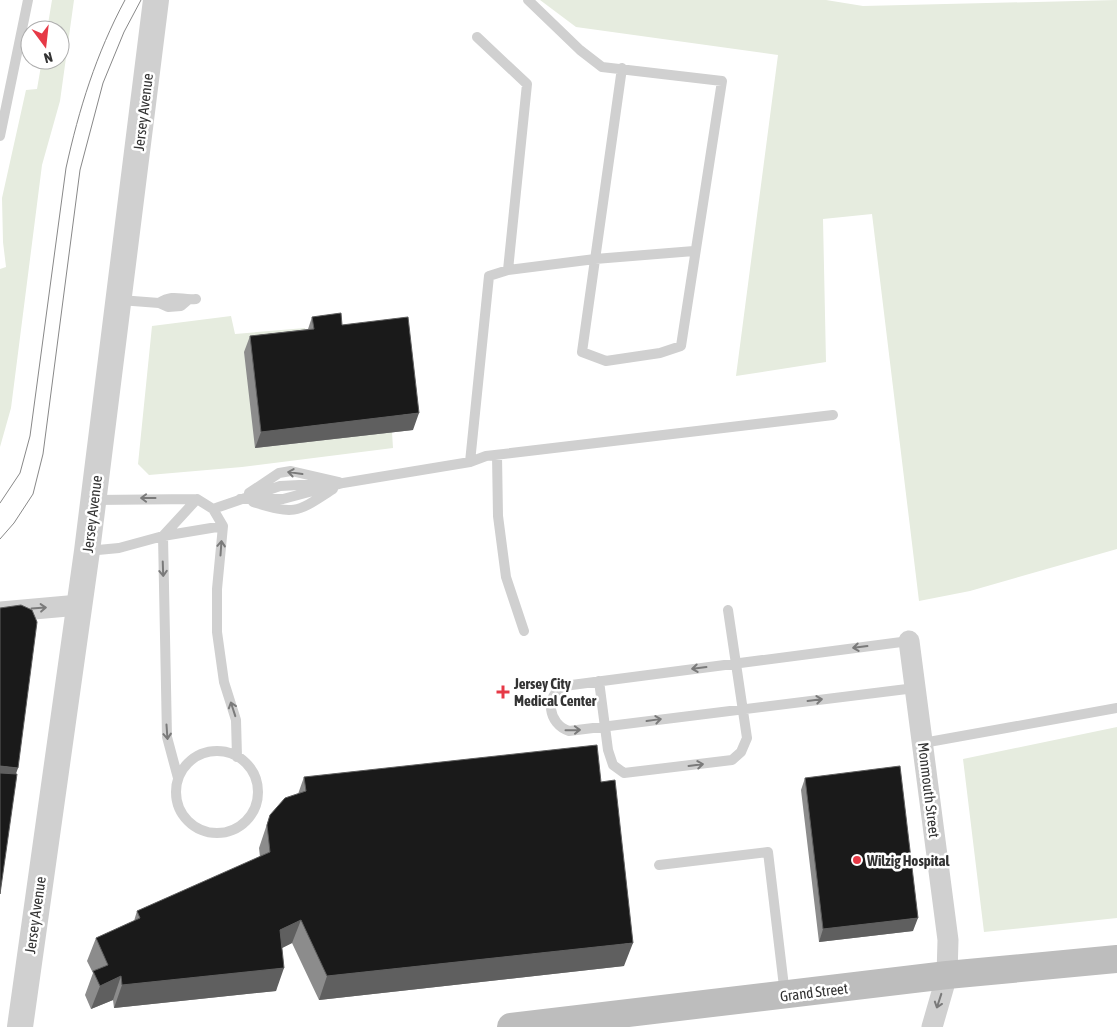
<svg xmlns="http://www.w3.org/2000/svg" width="1117" height="1027" viewBox="0 0 1117 1027" font-family="'Asap Condensed',sans-serif">
<style>
.green{fill:#e6ecdf}
.lines{fill:none;stroke-linecap:round;stroke-linejoin:round}
.service{stroke:#d0d0d0;stroke-width:10}
.minor{stroke:#d0d0d0;stroke-width:21}
.tertiary{stroke:#d0d0d0;stroke-width:26}
.secondary{stroke:#bdbdbd;stroke-width:28}
.tram{stroke:#888;stroke-width:1}
.wall{fill:#8c8c8c}
.shaded-wall{fill:#5f5f5f}
.building{fill:#1a1a1a;stroke:#5f5f5f}
.oneway{stroke:#7a7a7a}
.poi-dot{fill:#e63946;stroke:#fff;stroke-width:2}
.labels{text-anchor:middle;dominant-baseline:central;stroke-width:5;stroke-linejoin:round;paint-order:stroke}
.street-label{font-size:15px;fill:#333;stroke:#fff}
.poi-label{font-size:15px;font-weight:bold;fill:#333;stroke:#fff;text-anchor:start}
</style>
<rect width="100%" height="100%" fill="#fff"/>
<path class="green" d="M52,0h22l-14,101 -18,64 -31,243 -11,39v-178l6,-2 -3,-25 -1,-44 24,-108 11,-1 5,-29h18v-30h-13z
M540,0h286l37,6 254,-6v549l-147,42 -51,10 -47,-387 -49,5 3,143 -90,14 42,-321 -202,-28z
M231,316l4,18 70,-6 1,5 -51,115 137,-16 1,16 -151,19 -93,8 -11,-11 14,-138z
M1117,727v191l-133,14 -21,-173z"/>
<g class="lines">
<path class="service" d="M528,0l52,50 22,17 120,14 -41,265 -21,7 -54,8 -24,-9 40,-284
M477,37l50,47 -19,186
M0,136l28,-136
M120,300l39,3 9,4 13,-1 7,-6
M159,303c16,-10 22,-2 37,-4
M497,455l1,61 8,61 18,54
M470,462l19,-186 19,-6 87,-11 99,-8
M249,493l30,-20 12,-2 48,11
M240,499h43l60,-16 127,-21 16,-6 347,-41
M94,500l103,-1 16,10 10,17 -6,63v43l7,50 12,38 1,37
M253,502c43,13 43,11 80,-13
M213,509l67,-23 39,-2
M87,551l32,-3 44,-12 60,-10
M909,641l-345,45c-20,10 -16,38 5,45l346,-43
M599,681l9,69 5,15 11,8 108,-13 9,-8 6,-14 -19,-128
M923,743l194,-35
M176 792a41 41 0 1 1 82 0a41 41 0 1 1-82 0Z
M178,778l-11,-41 -4,-201 34,-37
M659,865l109,-13 17,143"/>
<path class="minor" d="M0,612l79,-7
M909,641l39,299 -1,35 -15,52"/>
<path class="tertiary" d="M20,1027l67,-476 69,-551"/>
<path class="secondary" d="M511,1027l436,-52 170,-16"/>
<path class="tram" d="M0,503l20,-30 10,-37 36,-268c13,-59 30,-114 59,-168
M0,539l14,-16 19,-29 10,-40 37,-284 23,-87 21,-51 17,-32"/>
</g>
<path class="wall" d="M312,317l30,8 71,105 -158,18 -11,-96 6,-16 58,-7z
M304,777l297,5 23,184 -305,34 -27,-57 -10,5 -6,43 -162,17 -1,-8 -22,9 -6,-14 8,-22 -6,-12 9,-23 38,-17 3,-10 123,-54 -1,-9 11,-33 28,-21z
M805,778l108,153 -94,11 -18,-152z"/>
<path class="shaded-wall" d="M419,413l-6,17 -158,18 6,-16z
M0,766l18,2 -15,43 -3,-1z
M918,918l-5,13 -94,11 4,-13z
M301,920l-9,23 -20,10 8,-23z
M633,943l-9,23 -305,34 8,-24z
M284,968l-8,23 -162,17 8,-23z
M121,976l-8,24 -22,9 9,-23z"/>
<path class="building" d="M341,313l1,12 66,-8 11,96 -158,19 -11,-96 64,-7 -2,-12z
M21,605l11,5 5,12 -19,146 -18,-2v-158z
M597,745l4,37 14,-2 18,163 -306,33 -26,-56 -21,10 4,38 -162,17 -1,-9 -21,10 -7,-15 15,-6 -12,-27 44,-20 -3,-7 133,-59 -3,-27 3,-10 15,-17 21,-7 -2,-14z
M900,766l18,152 -95,11 -18,-151z
M0,773l17,1 -17,120z"/>
<defs><path id="oneway-shaft" d="M-6 0H5M1.5-3L5.5 0L1.5 3" fill="none" stroke-width="1.6" stroke-linecap="round" stroke-linejoin="round" transform="scale(1.25)"/></defs>
<g class="oneway">
<use href="#oneway-shaft" transform="translate(295 473) rotate(-172)"/>
<use href="#oneway-shaft" transform="translate(148 498) rotate(180)"/>
<use href="#oneway-shaft" transform="translate(221 548) rotate(-86)"/>
<use href="#oneway-shaft" transform="translate(163 569) rotate(88)"/>
<use href="#oneway-shaft" transform="translate(39 608) rotate(-4)"/>
<use href="#oneway-shaft" transform="translate(860 647) rotate(173)"/>
<use href="#oneway-shaft" transform="translate(699 668) rotate(173)"/>
<use href="#oneway-shaft" transform="translate(815 700) rotate(-7)"/>
<use href="#oneway-shaft" transform="translate(233 709) rotate(-108)"/>
<use href="#oneway-shaft" transform="translate(654 720) rotate(-8)"/>
<use href="#oneway-shaft" transform="translate(573 730) rotate(-1)"/>
<use href="#oneway-shaft" transform="translate(167 732) rotate(86)"/>
<use href="#oneway-shaft" transform="translate(696 765) rotate(-7)"/>
<use href="#oneway-shaft" transform="translate(939 1001) rotate(108)"/>
</g>
<g class="poi-dot">
<path d="M500.5 684.5h5v5h5v5h-5v5h-5v-5h-5v-5h5z"/>
<circle cx="857" cy="860" r="5"/>
</g>
<g class="labels">
<g class="street-label">
<text transform="translate(143 112) rotate(-83)">Jersey Avenue</text>
<text transform="translate(92 514) rotate(-83)">Jersey Avenue</text>
<text transform="translate(929 790) rotate(83)">Monmouth Street</text>
<text transform="translate(35 915) rotate(-82)">Jersey Avenue</text>
<text transform="translate(814 992) rotate(-7)">Grand Street</text>
</g>
<g class="poi-label">
<text x="514" y="683">Jersey City<tspan x="514" dy="17">Medical Center</tspan></text>
<text x="867" y="860">Wilzig Hospital</text>
</g>
</g>
<g transform="translate(45 45) rotate(165)"><circle r="24" fill="#ffffff" stroke="#adadad"/>
<path d="M0-4L9 19L0 12L-9 19Z" fill="#e63946"/>
<text y="-8" font-size="14" font-weight="bold" text-anchor="middle" fill="#333333">N</text>
</g>
</svg>
